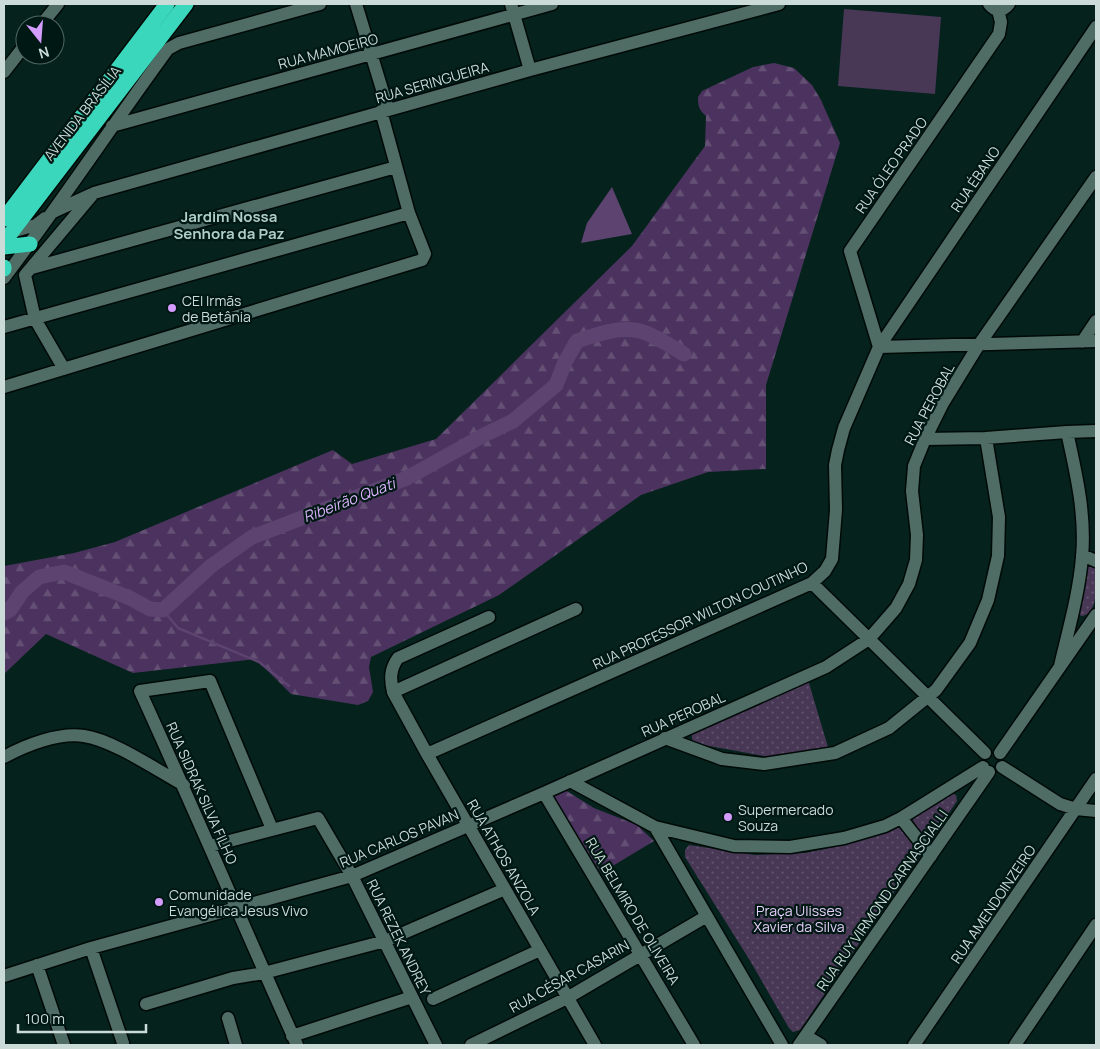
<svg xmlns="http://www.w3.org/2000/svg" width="1100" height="1049" viewBox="0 0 1100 1049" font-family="Manrope,sans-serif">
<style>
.grass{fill:#483856}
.forest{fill:url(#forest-firs)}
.park{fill:url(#park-dots)}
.water{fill:#5c4370}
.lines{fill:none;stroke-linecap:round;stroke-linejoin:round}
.stream{stroke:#5c4370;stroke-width:2.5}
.river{stroke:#5c4370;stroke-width:15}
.minor-casing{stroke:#000a07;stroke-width:15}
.highway-casing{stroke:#000a07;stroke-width:18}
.minor{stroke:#4f6c65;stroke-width:12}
.highway{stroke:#3ad7bc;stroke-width:15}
.poi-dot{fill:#d39cfd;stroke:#001813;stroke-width:2}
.labels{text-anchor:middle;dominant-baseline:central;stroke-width:4.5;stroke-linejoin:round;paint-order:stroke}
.street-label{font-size:14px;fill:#cbdbd7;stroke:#001813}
.poi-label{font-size:14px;fill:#cbdbd7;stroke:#001813;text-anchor:start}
.park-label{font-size:14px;fill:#e5cefa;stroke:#001813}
.neighbourhood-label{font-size:15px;font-weight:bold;fill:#aecec6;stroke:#001813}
.water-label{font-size:15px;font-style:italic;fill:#ddb4fe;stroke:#001813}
</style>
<defs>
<pattern id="forest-firs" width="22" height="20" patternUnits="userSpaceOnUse" patternTransform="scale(1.25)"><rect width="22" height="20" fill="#4c335f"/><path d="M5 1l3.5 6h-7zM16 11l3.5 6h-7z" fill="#645075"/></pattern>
<pattern id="park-dots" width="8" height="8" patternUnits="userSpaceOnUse" patternTransform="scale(1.25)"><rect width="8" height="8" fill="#483856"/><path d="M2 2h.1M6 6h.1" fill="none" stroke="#61546e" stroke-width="1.8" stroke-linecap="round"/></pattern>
</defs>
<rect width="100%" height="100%" fill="#05221c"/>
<path class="grass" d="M844,9l97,8 -6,77 -97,-8z"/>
<path class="forest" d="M774,63l20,5 18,17 9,15 19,43 -74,242v84l-58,3 -67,23 -142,100 -128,62 -2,10 4,25 -5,9 -10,4 -67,-11 -35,-35 -123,14 -87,-39 -42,40v-108l70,-13 41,-11 218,-92 19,14 84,-25 196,-193 73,-100 1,-30c-7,-6 -8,-10 -8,-19l4,-6 51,-24z
M565,790l29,18 43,17 17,16 -53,32 -49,-77z"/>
<path class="park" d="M1096,564c0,14 4,51 -15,52l-3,-5 10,-44 3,-2z
M808,680l20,67 -59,10 -76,-14 -2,-11z
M951,793l5,2 1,6 -26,38h-6l-12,-18v-3z
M900,827l18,21 -2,12 -116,170 -7,2 -4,-4 -40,-69 -64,-102v-7l4,-5 66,10 50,-2 34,-7z"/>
<path class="water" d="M612,187l20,47 -51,9 6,-20z"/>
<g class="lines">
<path class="stream" d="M163,610l15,18 81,34 30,24"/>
<path class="river" d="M4,613l6,-3 12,-18 17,-15 25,-5 66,26 20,11 13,1 48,-44 41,-29 155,-59 79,-44 27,-13 43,-36 9,-23 12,-21c21,-7 47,-17 69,-8 13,5 26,14 38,21"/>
<defs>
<path id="minor" d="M356,4l32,105
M511,4l19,66
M989,4c6,8 14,8 20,0
M41,25l17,-21
M4,72l21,-27
M112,126l440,-122
M53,212l39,-18
M8,233l28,-8 9,-7
M32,268l364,-101
M4,278c57,-75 109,-154 164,-229l11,-6 141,-39
M4,327l405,-114
M1082,342l14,-21
M879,347l-29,-96 149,-217 2,-12 -3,-12
M879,347l217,-6
M64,369l-29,-50 -10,-44 69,-82 436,-123 249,-66
M4,387l418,-127 3,-6 -16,-41 -28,-102
M925,439l61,-1 81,-6 29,-1
M1082,555l14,6
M812,583l173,170
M489,617l-91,41c-8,11 -8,21 -5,34l34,62 168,291
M1060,666c8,-35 19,-72 22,-109 4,-42 -6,-84 -15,-125
M393,692l183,-83
M665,738l57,21 42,5 71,-11 54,-25 47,-38 34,-47 18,-43 10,-44 1,-39 -13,-79
M1000,753l96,-138
M427,754l385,-171 13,-12 7,-12 4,-49 -1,-45 3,-15 6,-22 35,-81 217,-320
M4,757c22,-12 55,-25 80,-21 29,4 74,35 100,49
M1002,767l58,37 16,5 20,2
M570,781l85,46 79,19 56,1 54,-9 41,-12 16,-8 82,-51
M544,793l150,252
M901,818l30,38
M655,827l127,218
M272,829l-62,-148 -70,10c54,118 104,236 157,354
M210,846l108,-28 34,58 84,169
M91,948l32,95
M37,965l27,80
M4,976l87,-28 261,-72 192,-83 282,-126 43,-28 27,-31 13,-24 7,-24 1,-25 -5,-44 2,-25 11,-27 18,-36 35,-57 118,-169
M433,999l107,-49
M146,1004l87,-26 31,-5 121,-32 120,-52
M228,1018l8,27
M292,1036l120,-39
M806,1036l15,9
M471,1045l96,-47 140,-82
M799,1045l190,-273
M914,1045l182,-266
M1015,1045l81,-120"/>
<path id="highway" d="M4,219l163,-215
M4,242l182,-238
M4,247l26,-3
M4,267v2"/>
</defs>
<use href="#minor" class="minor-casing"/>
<use href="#highway" class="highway-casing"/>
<use href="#minor" class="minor"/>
<use href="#highway" class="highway"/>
</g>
<g class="poi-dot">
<circle cx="172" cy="308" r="5"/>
<circle cx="728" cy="817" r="5"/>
<circle cx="159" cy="902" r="5"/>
</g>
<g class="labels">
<g class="street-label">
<text transform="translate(328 51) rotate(-15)">RUA MAMOEIRO</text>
<text transform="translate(432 82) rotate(-16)">RUA SERINGUEIRA</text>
<text transform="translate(82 113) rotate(-52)">AVENIDA BRASÍLIA</text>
<text transform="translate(891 165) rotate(-55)">RUA ÓLEO PRADO</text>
<text transform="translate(975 179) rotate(-56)">RUA ÉBANO</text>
<text transform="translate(929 404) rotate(-62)">RUA PEROBAL</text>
<text transform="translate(700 615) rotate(-25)">RUA PROFESSOR WILTON COUTINHO</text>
<text transform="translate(683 714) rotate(-24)">RUA PEROBAL</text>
<text transform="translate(202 793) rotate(66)">RUA SIDRAK SILVA FILHO</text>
<text transform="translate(399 838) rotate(-23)">RUA CARLOS PAVAN</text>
<text transform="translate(504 857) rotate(60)">RUA ATHOS ANZOLA</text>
<text transform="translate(882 900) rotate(-55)">RUA RUY VIRMOND CARNASCIALLI</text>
<text transform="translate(993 904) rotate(-56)">RUA AMENDOINZEIRO</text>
<text transform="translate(633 911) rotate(59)">RUA BELMIRO DE OLIVEIRA</text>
<text transform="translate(399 937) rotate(64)">RUA REZEK ANDREY</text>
<text transform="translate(569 976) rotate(-29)">RUA CÉSAR CASARIN</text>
</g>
<g class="poi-label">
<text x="182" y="300">CEI Irmãs<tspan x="182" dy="16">de Betânia</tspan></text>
<text x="738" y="809">Supermercado<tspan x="738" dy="16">Souza</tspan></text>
<text x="169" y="894">Comunidade<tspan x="169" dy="16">Evangélica Jesus Vivo</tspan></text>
</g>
<g class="park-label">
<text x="799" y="910">Praça Ulisses<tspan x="799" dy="16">Xavier da Silva</tspan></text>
</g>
<g class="neighbourhood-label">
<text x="229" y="216">Jardim Nossa<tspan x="229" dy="17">Senhora da Paz</tspan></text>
</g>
<g class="water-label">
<text transform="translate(349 500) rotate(-21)">Ribeirão Quati</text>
</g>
</g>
<rect width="1100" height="1049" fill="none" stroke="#cbdbd7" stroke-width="10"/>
<g transform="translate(40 40) rotate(163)"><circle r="24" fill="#001813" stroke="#516661"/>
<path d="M0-4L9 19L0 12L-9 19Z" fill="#d39cfd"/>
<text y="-8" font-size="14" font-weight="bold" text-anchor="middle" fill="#cbdbd7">N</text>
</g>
<path d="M18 1024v8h128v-8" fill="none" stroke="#cbdbd7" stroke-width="2.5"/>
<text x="25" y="1024" font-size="15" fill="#cbdbd7" stroke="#001813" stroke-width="4" paint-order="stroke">100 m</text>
</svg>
